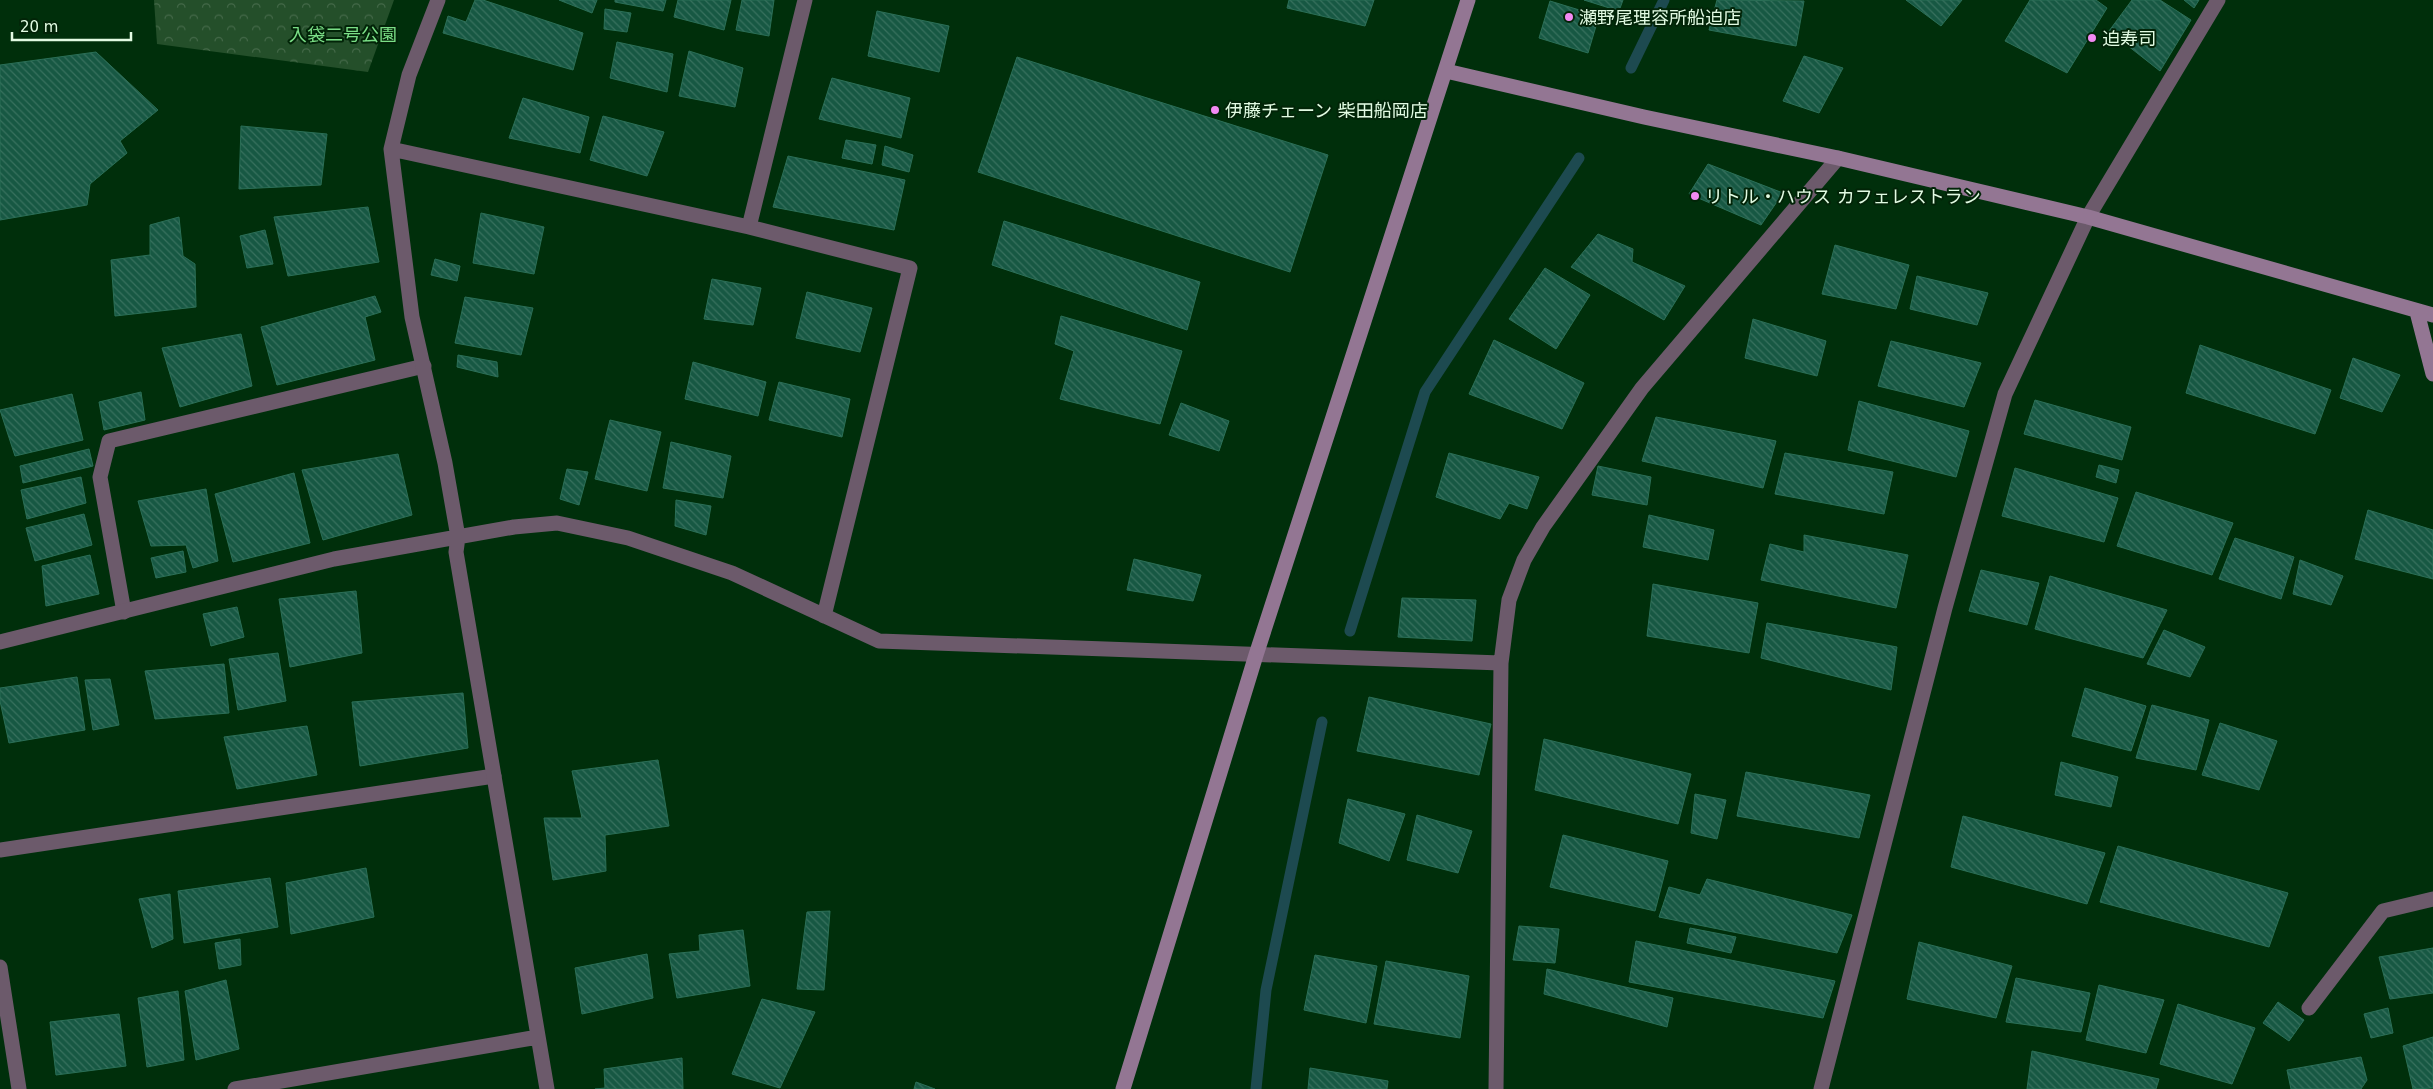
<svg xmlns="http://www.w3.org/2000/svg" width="2433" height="1089" viewBox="0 0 2433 1089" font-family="'DejaVu Sans','Noto Sans JP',sans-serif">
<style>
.park{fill:url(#park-crowns)}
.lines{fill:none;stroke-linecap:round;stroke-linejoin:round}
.stream{stroke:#1d4a50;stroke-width:11}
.building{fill:url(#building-back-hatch);stroke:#2b6f57}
.lane{stroke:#6c5a6b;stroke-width:15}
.street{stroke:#6c5a6b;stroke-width:15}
.secondary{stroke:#937693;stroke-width:15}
.poi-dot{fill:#f28af3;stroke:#022408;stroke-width:2}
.labels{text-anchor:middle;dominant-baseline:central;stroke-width:4;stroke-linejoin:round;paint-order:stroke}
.poi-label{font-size:18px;fill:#e2fbe3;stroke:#022408;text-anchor:start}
.park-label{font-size:18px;fill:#7bdf87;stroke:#022408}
</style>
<defs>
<pattern id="park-crowns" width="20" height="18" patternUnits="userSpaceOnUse" patternTransform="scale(1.25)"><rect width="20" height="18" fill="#244f2a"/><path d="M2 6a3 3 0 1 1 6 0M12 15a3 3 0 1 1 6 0" fill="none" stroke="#446949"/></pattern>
<pattern id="building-back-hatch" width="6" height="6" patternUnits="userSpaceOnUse" patternTransform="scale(1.25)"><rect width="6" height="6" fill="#175843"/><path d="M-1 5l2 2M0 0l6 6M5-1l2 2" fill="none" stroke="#38715e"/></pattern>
</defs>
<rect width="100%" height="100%" fill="#002f0b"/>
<path class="park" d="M154,0h240l-26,72 -211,-28z"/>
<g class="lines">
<path class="stream" d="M1631,68l33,-68
M1350,631l75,-239 154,-234
M1256,1089l10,-99 56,-268"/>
</g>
<path class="building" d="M475,0h8l100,33 -10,37 -130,-37 5,-17 18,6z
M559,0h38l-5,13z
M615,0h51l-3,11 -48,-9z
M678,0h53l-7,30 -50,-13z
M742,0h32l-5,36 -33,-6z
M1289,0h85l-9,26 -78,-18z
M1584,0h39l-4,11z
M1717,0l87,1 -8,45 -87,-16z
M1906,0h56l-21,26z
M2030,0h66l11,8 -40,65 -62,-32z
M2132,0h28l31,20 -31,51 -51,-40z
M2184,0h15l-5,8z
M1550,1l49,15 -11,37 -49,-15z
M605,9l26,4 -4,19 -23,-3z
M877,11l72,15 -10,46 -71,-16z
M617,42l56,12 -6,38 -57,-14z
M689,51l54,17 -8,39 -56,-11z
M96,52l62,58 -38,31 7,12 -37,31 -3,21 -87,15v-155z
M1804,56l39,12 -24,45 -36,-12z
M1017,57l311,98 -38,117 -312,-100z
M832,78l78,20 -9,40 -82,-19z
M523,98l66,19 -9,36 -71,-15z
M603,116l61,16 -17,44 -57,-16z
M241,126l86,8 -6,51 -82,4z
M846,140l30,5 -4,19 -30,-6z
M885,146l28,9 -4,17 -27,-7z
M788,156l117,24 -11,50 -121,-23z
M1708,164l75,29 -22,32 -72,-31z
M368,207l11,55 -91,14 -14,-59z
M481,213l63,14 -10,47 -61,-11z
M179,217l4,39 12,8 1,43 -81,9 -4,-56 39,-5v-30z
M1004,221l196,61 -13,48 -195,-65z
M265,230l8,34 -26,4 -7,-32z
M1598,234l35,15 -1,13 53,24 -21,34 -93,-53z
M1835,245l74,20 -13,44 -74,-15z
M435,259l25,7 -3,15 -26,-6z
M1545,268l45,27 -34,54 -47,-30z
M1917,276l71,17 -11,32 -67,-16z
M712,279l49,9 -8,37 -49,-6z
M807,292l65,16 -12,44 -64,-14z
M375,296l6,16 -16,5 10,43 -98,25 -16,-58z
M465,297l68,11 -12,47 -66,-12z
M1061,316l121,35 -22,73 -100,-25 14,-48 -19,-7z
M1753,319l73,22 -9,35 -72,-18z
M241,334l11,52 -72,21 -18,-59z
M1494,340l90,43 -22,46 -93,-35z
M1891,341l90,22 -17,44 -86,-21z
M2200,345l131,45 -16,44 -129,-41z
M458,355l39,7 1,15 -41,-10z
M2353,358l47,17 -18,37 -42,-14z
M693,362l73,20 -8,34 -73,-17z
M779,382l71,17 -8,38 -73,-17z
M141,392l4,28 -41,10 -5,-28z
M72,394l11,46 -68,16 -15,-46z
M2035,400l96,27 -9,33 -98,-26z
M1859,401l110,30 -13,46 -108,-27z
M1181,403l48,18 -10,30 -50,-16z
M1656,417l120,24 -13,47 -121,-27z
M610,420l51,12 -14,59 -52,-12z
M671,442l60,14 -8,42 -60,-10z
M89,449l4,17 -70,17 -3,-17z
M1449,453l90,24 -12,32 -18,-6 -9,16 -64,-22z
M1785,453l108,19 -9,42 -109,-20z
M398,454l14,61 -89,25 -21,-70z
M2099,465l20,5 -3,13 -20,-6z
M1598,466l53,11 -4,28 -55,-10z
M2015,468l103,30 -14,44 -102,-26z
M567,469l21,3 -9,33 -19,-6z
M294,473l16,70 -77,19 -18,-68z
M81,477l5,26 -59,16 -6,-29z
M206,489l12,72 -25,7 -7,-23 -35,1 -13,-45z
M2136,492l97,31 -21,52 -95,-29z
M676,500l35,6 -5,29 -31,-9z
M2368,510l65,20v49l-78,-20z
M84,514l8,31 -57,16 -9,-33z
M1649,515l65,15 -6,30 -65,-13z
M1804,535l104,20 -12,53 -135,-28 9,-36 34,8z
M2235,538l59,19 -13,42 -62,-20z
M183,551l3,21 -30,6 -5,-20z
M90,555l9,39 -53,12 -4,-40z
M1134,559l67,16 -8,26 -66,-11z
M2300,560l43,16 -12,29 -38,-11z
M1981,570l58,13 -12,42 -58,-14z
M2050,576l117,34 -24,48 -108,-29z
M1653,584l105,19 -9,50 -102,-17z
M356,591l6,62 -72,14 -11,-68z
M1402,598l74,2 -4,41 -74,-4z
M237,607l7,30 -33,9 -8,-32z
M1767,623l130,24 -6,43 -130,-32z
M2164,630l41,17 -15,30 -43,-13z
M278,653l8,48 -48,9 -9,-51z
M224,664l5,49 -74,6 -10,-48z
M77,677l8,53 -76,13 -9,-42v-13z
M110,679l9,46 -26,5 -8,-50z
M2085,688l61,18 -15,45 -59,-15z
M463,693l5,55 -108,18 -8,-64z
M1369,697l122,27 -12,51 -122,-24z
M2152,705l57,15 -13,50 -60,-12z
M2220,723l57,18 -18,49 -57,-15z
M307,726l10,49 -80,14 -13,-52z
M1544,739l147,35 -13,50 -143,-34z
M658,760l11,66 -64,9 1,36 -53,9 -9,-62h38l-10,-47z
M2061,762l57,15 -7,30 -56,-12z
M1746,772l124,23 -11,43 -122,-22z
M1695,794l31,6 -9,39 -26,-6z
M1348,799l57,15 -16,47 -50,-18z
M1417,815l55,16 -14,42 -51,-13z
M1963,816l142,37 -18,51 -136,-37z
M1563,835l105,26 -13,50 -105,-24z
M2118,846l170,47 -19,54 -169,-45z
M366,868l8,49 -83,17 -5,-51z
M270,878l8,49 -94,16 -6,-52z
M1707,879l145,36 -15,38 -178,-36 10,-30 31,8z
M170,894l3,45 -21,9 -13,-49z
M830,911l-6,79 -27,-1 10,-77z
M1519,926l40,3 -4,34 -42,-3z
M1690,928l46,9 -5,16 -44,-10z
M743,930l7,56 -73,12 -8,-44 31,-3 -1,-16z
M240,939l1,26 -22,4 -4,-26z
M1636,941l199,40 -12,37 -194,-36z
M1919,942l93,24 -16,52 -89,-19z
M2433,948v45l-43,6 -11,-42z
M647,954l6,44 -71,16 -7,-46z
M1315,955l62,11 -11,57 -62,-13z
M1386,961l83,15 -9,62 -86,-14z
M1547,969l126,29 -6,29 -123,-33z
M2016,978l74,15 -9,39 -75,-10z
M226,980l13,69 -43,11 -11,-69z
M2099,985l65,15 -18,53 -60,-13z
M178,991l6,69 -37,7 -9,-69z
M762,999l53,13 -35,76 -48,-14z
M2278,1002l26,18 -15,21 -26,-18z
M2178,1004l77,24 -23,56 -72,-20z
M2388,1008l5,25 -22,5 -7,-24z
M119,1014l7,52 -70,9 -6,-53z
M2433,1037v51l-20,1 -10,-43z
M2032,1051l127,28 -3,10h-129z
M2361,1057l6,23 -6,9h-70l-4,-19z
M682,1058l1,31h-88l10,-1 -1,-19z
M1310,1068l78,13 -1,8h-79z
M916,1082l19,7h-21z"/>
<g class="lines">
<path class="lane" d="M124,612l-24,-135 9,-36 315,-75
M0,850l494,-74"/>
<path class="street" d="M438,0l-29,75 -18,74 21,168 33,146 13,74 -2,15 91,537
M391,149l358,78 161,41 -86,348
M749,227l56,-227
M0,642l334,-83 180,-32 43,-4 71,15 104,35 147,68 622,22
M0,967l19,122
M2309,1008l74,-97 50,-12
M235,1089l303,-52
M1496,1089l5,-426 8,-63 15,-40 19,-33 99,-139 196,-230
M1821,1089l124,-481 60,-214 83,-177 130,-217"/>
<path class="secondary" d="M1446,71l198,46 194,41 250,59 345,98
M2417,312l16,62
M1123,1089l133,-434 212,-655"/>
</g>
<g class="poi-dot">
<circle cx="1569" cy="17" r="5"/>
<circle cx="2092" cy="38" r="5"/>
<circle cx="1215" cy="110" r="5"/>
<circle cx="1695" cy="196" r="5"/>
</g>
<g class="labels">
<g class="poi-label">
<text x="1579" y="17">瀬野尾理容所船迫店</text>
<text x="2102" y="38">迫寿司</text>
<text x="1225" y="110">伊藤チェーン 柴田船岡店</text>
<text x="1705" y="196">リトル・ハウス カフェレストラン</text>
</g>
<g class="park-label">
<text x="343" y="34">入袋二号公園</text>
</g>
</g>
<path d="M12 32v8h119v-8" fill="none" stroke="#e2fbe3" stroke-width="2.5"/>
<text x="20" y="32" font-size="15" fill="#e2fbe3" stroke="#022408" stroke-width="4" paint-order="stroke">20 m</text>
</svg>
